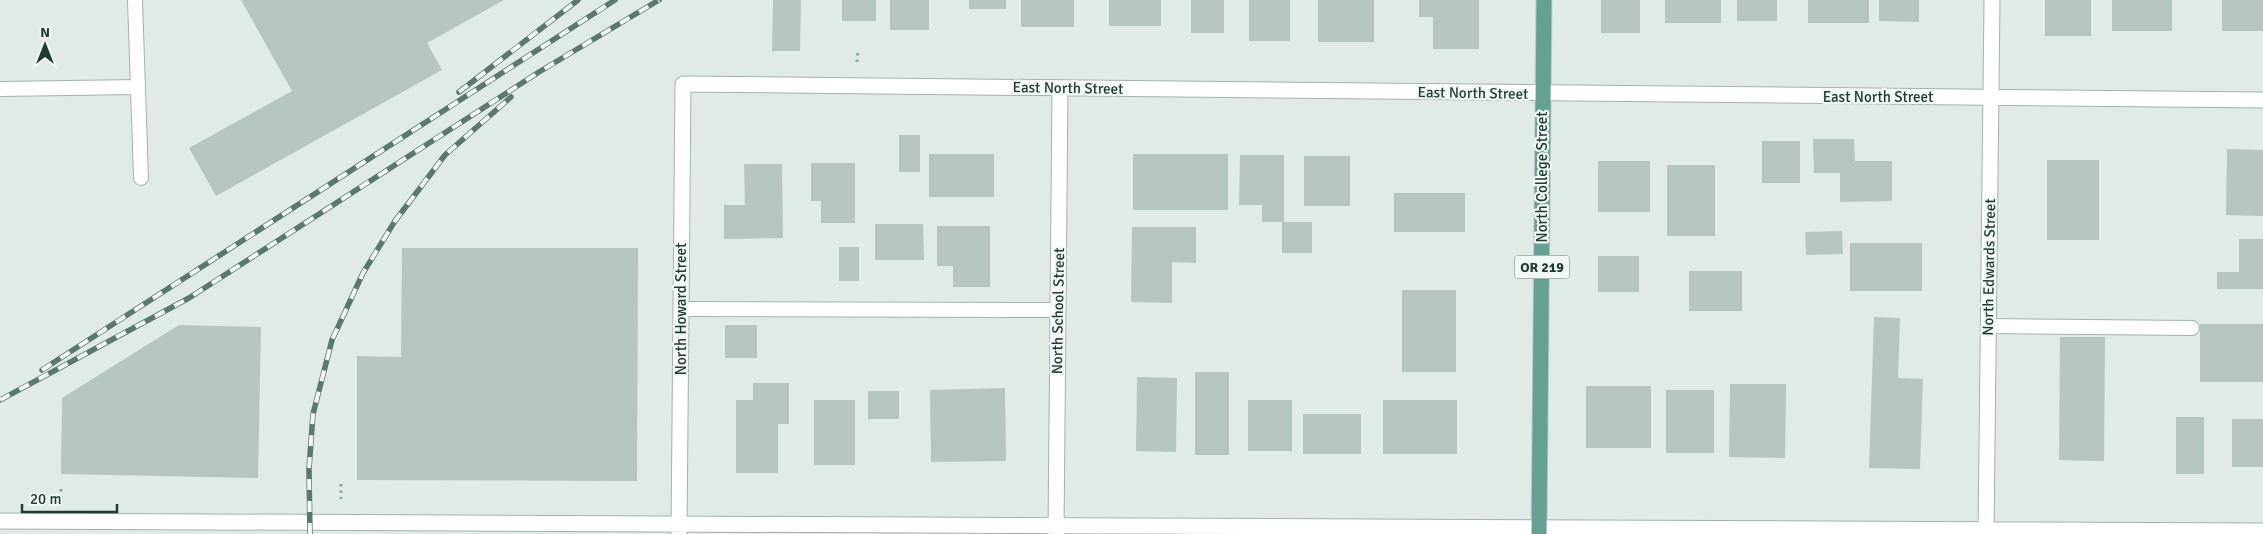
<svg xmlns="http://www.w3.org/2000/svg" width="2263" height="534" viewBox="0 0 2263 534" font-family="Signika,sans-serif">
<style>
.building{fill:#b5c5bf}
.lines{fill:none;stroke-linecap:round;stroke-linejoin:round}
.lane-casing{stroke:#a3b3ad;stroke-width:16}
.street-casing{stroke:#a3b3ad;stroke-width:17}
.primary-casing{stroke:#c1c8c6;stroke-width:17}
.path{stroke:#80aea2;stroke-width:3;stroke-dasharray:2.5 4;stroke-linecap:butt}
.lane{stroke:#fff;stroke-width:14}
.street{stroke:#fff;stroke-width:15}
.primary{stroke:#64a093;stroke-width:15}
.rail-casing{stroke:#5b7770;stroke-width:5.5}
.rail{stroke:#f0f7f4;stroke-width:4;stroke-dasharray:11;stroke-linecap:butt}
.labels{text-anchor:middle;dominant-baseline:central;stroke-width:4.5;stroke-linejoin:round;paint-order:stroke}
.shield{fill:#f0f7f4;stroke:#5e736e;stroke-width:1}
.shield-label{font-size:14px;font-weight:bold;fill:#203b35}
.street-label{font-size:15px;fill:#203b35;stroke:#f0f7f4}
</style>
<rect width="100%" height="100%" fill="#e0ebe6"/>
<path class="building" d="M241,0h263l-77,43 15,27 -226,126 -27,-48 103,-57z
M773,0h28l-1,51h-28z
M842,0h34v21h-34z
M890,0h39v30h-39z
M969,0h37v9h-37z
M1021,0h53v27h-53z
M1109,0h52v26h-52z
M1191,0h33v33h-33z
M1249,0h41v41h-41z
M1318,0h56v42h-56z
M1419,0h60v49h-46v-32h-14z
M1601,0h39v33h-39z
M1665,0h56v23h-56z
M1737,0h40v21h-40z
M1808,0h61v23h-61z
M1879,0h40v22l-40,-1z
M2045,0h46v36h-46z
M2112,0h60v31h-60z
M2222,0h41v31h-41z
M899,135h21v37h-21z
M1813,139h41l1,22h37v40l-52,1v-29h-26z
M1762,141h38v42h-38z
M2227,149l36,1v66l-37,-1z
M929,154h65v43h-65z
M1133,154h95v56h-95z
M1240,155h44v67h28v31h-30v-31h-20v-17h-23z
M1304,156h46v50h-46z
M2047,160h52v80h-52z
M1598,161h52v51h-52z
M811,163h44v60h-34v-22h-10z
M744,164h38l1,74 -59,1v-34h21z
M1667,165h48v71h-48z
M1394,193h71v39h-71z
M875,224h48l1,36h-49z
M937,226h53v61h-37v-21h-16z
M1132,227h64v36l-24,-1v41l-41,-1z
M1842,231l1,23 -37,1 -1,-23z
M2239,239h24v50h-46v-17h22z
M1850,243h72v48h-72z
M839,247h20v34h-20z
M402,248h236l-1,233 -280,-1v-124l44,1z
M1598,256h41v36h-41z
M1689,271h53v40h-53z
M1402,290h54v82h-54z
M1874,317l26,1 -2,60 25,1 -3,90 -51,-1z
M2200,324h63v58h-63z
M179,325l82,2 -3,151 -197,-4 1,-76z
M725,325h32v33h-32z
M2060,337h45l-1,124 -45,-1z
M1195,372h34v83h-34z
M1137,377l40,1 -1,74 -40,-1z
M753,383h36v41h-11v49h-42v-73h17z
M1730,384h56l-1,74 -56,-1z
M1586,386h65v62h-65z
M1005,388l1,73 -75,1 -1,-72z
M1666,390h48v63h-48z
M868,391h31v28h-31z
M814,400h41v65h-41z
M1248,400h44v51h-44z
M1383,400h74v54h-74z
M1303,414h58v40h-58z
M2176,417h28v57h-28z
M2232,419h31v48h-31z"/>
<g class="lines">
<defs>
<path id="lane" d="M135,0l6,178
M0,89l138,-2
M681,309l377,1
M1989,326l203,2"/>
<path id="street" d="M0,521l2263,10
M679,533l4,-449 1580,16
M1056,534l4,-446
M1986,534l6,-534"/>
<path id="primary" d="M1539,534l5,-534"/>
</defs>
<use href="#lane" class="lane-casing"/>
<use href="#street" class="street-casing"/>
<use href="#primary" class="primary-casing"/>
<path class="path" d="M857,62l1,-12
M341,484v15
M61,498v-11"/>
<use href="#lane" class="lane"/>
<use href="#street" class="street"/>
<use href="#primary" class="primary"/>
<defs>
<path id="rail" d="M459,92l119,-92
M42,370l573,-370
M0,400l189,-102 350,-226 120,-72
M310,534l-1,-65 4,-55 19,-74 31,-67 32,-52 50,-66 66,-58"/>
</defs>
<use href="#rail" class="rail-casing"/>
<use href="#rail" class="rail"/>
</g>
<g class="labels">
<rect class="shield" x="1514.5" y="255.5" width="55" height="23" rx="4"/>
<g class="shield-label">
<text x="1542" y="267">OR 219</text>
</g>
<g class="street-label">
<text transform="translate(1068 88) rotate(1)">East North Street</text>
<text transform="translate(1473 93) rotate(1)">East North Street</text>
<text x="1878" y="97">East North Street</text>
<text transform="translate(1542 177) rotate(-90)">North College Street</text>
<text transform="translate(1989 267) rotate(-89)">North Edwards Street</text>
<text transform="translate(681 309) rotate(-90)">North Howard Street</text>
<text transform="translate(1058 311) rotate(-89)">North School Street</text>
</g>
</g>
<g transform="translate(45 45)" stroke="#f0f7f4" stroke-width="4" paint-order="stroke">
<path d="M0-4L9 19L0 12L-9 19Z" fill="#203b35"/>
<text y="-8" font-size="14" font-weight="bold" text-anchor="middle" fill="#203b35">N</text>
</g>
<path d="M22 504v8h95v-8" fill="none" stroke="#203b35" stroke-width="2.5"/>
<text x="30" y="504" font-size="15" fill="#203b35" stroke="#f0f7f4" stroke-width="4" paint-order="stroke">20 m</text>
</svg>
